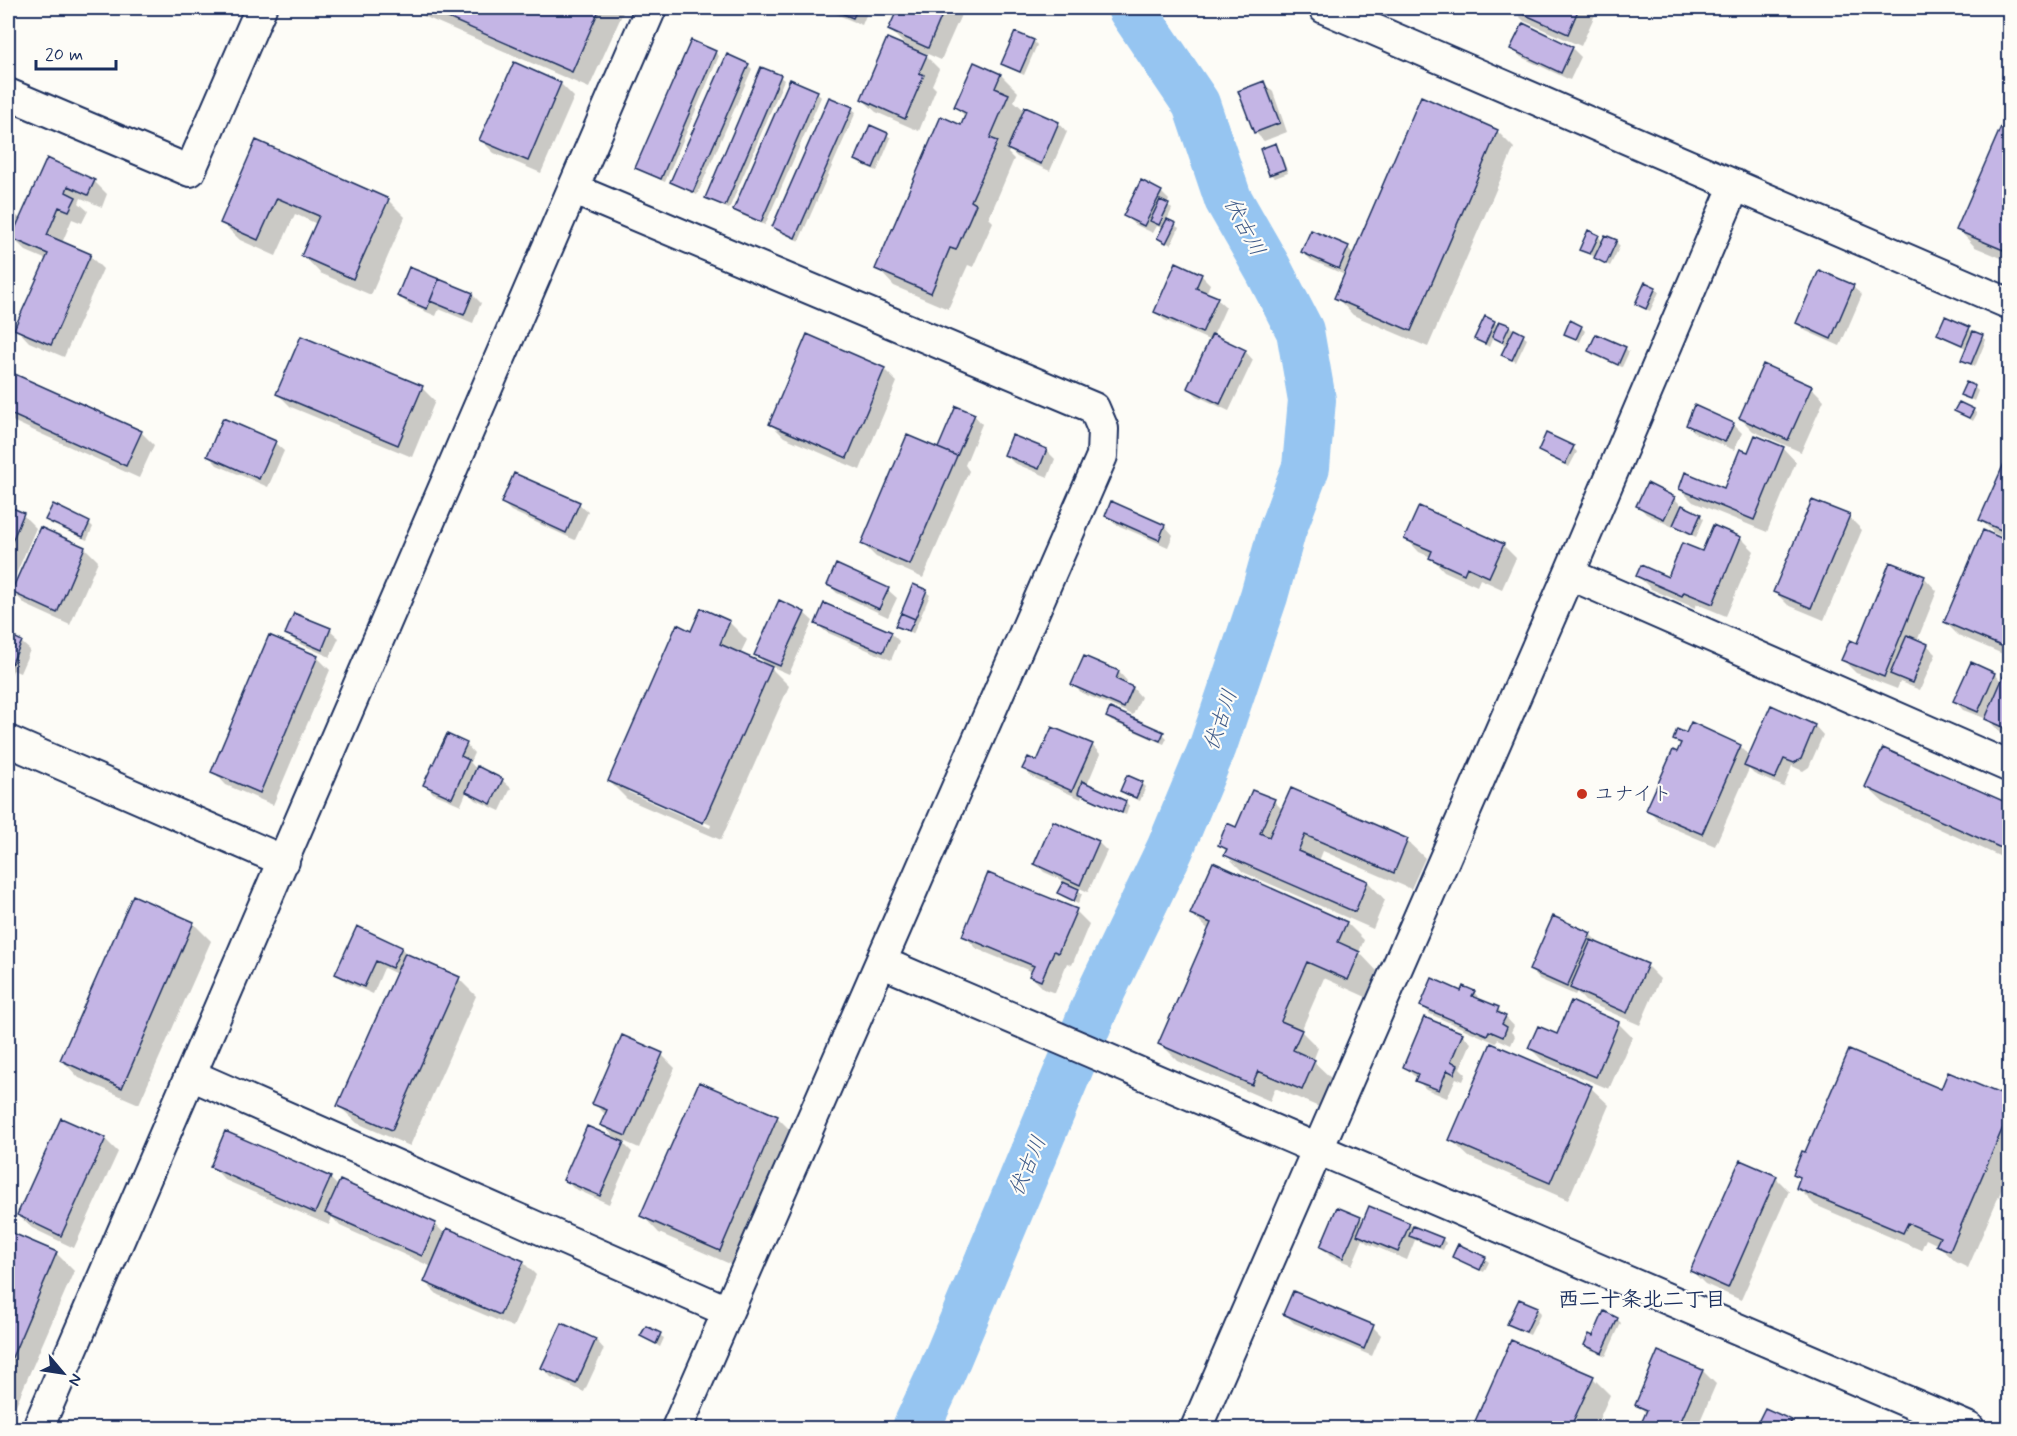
<svg xmlns="http://www.w3.org/2000/svg" width="2017" height="1436" viewBox="0 0 2017 1436" font-family="Mynerve,'Klee One',sans-serif">
<style>
.shadow{fill:#0003;fill-rule:evenodd}
.lines{fill:none;stroke-linecap:round;stroke-linejoin:round}
.river{stroke:#96c5f1;stroke-width:48}
.building{fill:#c4b5e5;stroke:#1b2f5e;stroke-width:1.5}
.minor-casing{stroke:#1b2f5e;stroke-width:34}
.minor{stroke:#fdfcf7;stroke-width:30}
.poi-dot{fill:#c8321e;stroke:#fdfcf7;stroke-width:2}
.labels{text-anchor:middle;dominant-baseline:central;stroke-width:4.5;stroke-linejoin:round;paint-order:stroke}
.poi-label{font-size:20px;fill:#1b2f5e;stroke:#fdfcf7;text-anchor:start}
.water-label{font-size:21px;font-style:italic;fill:#405c8a;stroke:#fdfcf7}
.neighbourhood-label{font-size:21px;font-weight:bold;fill:#1b2f5e;stroke:#fdfcf7}
</style>
<rect width="100%" height="100%" fill="#fdfcf7"/>
<filter id="ink" filterUnits="userSpaceOnUse"><feTurbulence type="fractalNoise" baseFrequency=".0167" numOctaves="2"/><feDisplacementMap in="SourceGraphic" scale="12" xChannelSelector="R" yChannelSelector="G"/><feConvolveMatrix kernelMatrix="1 2 1 2 8 2 1 2 1" color-interpolation-filters="sRGB"/></filter>
<g filter="url(#ink)">
<path class="shadow" d="M405,8h220l-36,80z
M722,8h18l-3,6z
M827,8h42l-7,17 -31,-13z
M900,8h64l-23,52 -20,-9 18,18 -7,16 4,4 -17,42 -43,-19 -14,-13 46,-51 -18,-18z
M1511,8h87l-17,38 -57,-25z
M1033,41l4,4 -13,30 -17,-8 -4,-4z
M1572,48l9,9 -11,23 -49,-23 -9,-8z
M715,52l4,4 -54,126 -24,-11 -4,-3z
M514,64l47,20 13,13 -33,76 -47,-20 -13,-13z
M974,64l27,11 17,17 -4,9 11,10 1,-2 33,14 8,9 -17,39 -33,-14 -7,-7 -2,3 6,6 -25,59 4,4 -20,45 -5,-2 -20,44 -54,-23 -17,-18 85,-141 4,-10 -10,-10z
M748,65l4,4 -55,126 -21,-10 -4,-3z
M780,77l4,3 -55,129 -18,-8 -4,-4z
M1264,83l9,9 14,40 -23,9 -9,-9z
M817,93l4,4 -56,128 -26,-11 -4,-4z
M830,99l22,10 4,3 -57,129 -22,-10 -4,-4z
M2010,110v154l-4,-4 -31,-13 -17,-18z
M1497,131l17,17 -86,199 -75,-32 -17,-18 9,-22 -34,-15 -8,-8 45,-4 6,6z
M887,135l4,3 -14,33 -17,-7 -4,-4z
M257,142l131,58 17,17 -34,78 -51,-22 -17,-18 14,-31 -22,-10 -19,42 -36,-16 -18,-17z
M1275,145l4,4 9,24 -13,5 -4,-3 -9,-25z
M47,160l47,21 13,13 -5,13 -21,-9 -2,5 9,8 -6,12 -10,-4 -10,24 28,13 13,13 -39,88 -35,-15 -13,-14 31,-68 -21,-9 -10,-10 -8,21v-55l13,13z
M1161,192l8,8 -2,5 5,4 -5,11 12,8 -8,17 -12,-7 5,-9 -7,-3 -4,7 -19,-9 -9,-8z
M1598,236l5,6h13l4,4 -10,20 -29,-17z
M410,269l63,26 8,8 -8,20 -34,-14 -3,7 -28,-12 -9,-8z
M1819,272l34,15 9,8 -22,51 -34,-15 -9,-8z
M1201,275l9,9 -4,10 11,5 9,8 -13,29 32,15 8,9 -24,51 -32,-15 -8,-8 22,-47 -47,-21 -8,-8z
M1655,288l4,4 -9,19 -9,-4 -4,-3z
M1494,322l4,4h11l18,13 -11,23 -13,-7 4,-9 -14,-9 -4,10 -13,-8z
M1581,327l4,4 -5,11 -14,-9z
M1969,329l17,11 -11,27 -12,-7 5,-11 -26,-12 -3,-3z
M1625,348l4,4 -7,15 -29,-12 -4,-4z
M884,369l13,13 -37,88 -76,-33 -13,-13z
M8,373l133,59 13,13 -15,33 -131,-59z
M1811,387l13,13 -23,52 -48,-21 -13,-13z
M1974,387l4,4 -4,10 -12,-7z
M422,388l13,13 -23,56 -121,-50 -13,-13z
M1973,410l4,4 -4,7 -17,-10z
M974,415l8,9 -17,41 4,6 -46,107 -47,-21 -13,-13 82,-91 -5,-5z
M1733,424l9,9 -8,17 -38,-16 -8,-9z
M1547,435l26,13 4,4 -8,15 -26,-13 -4,-4z
M1013,437l34,14 8,8 -7,18 -34,-14 -8,-8z
M275,443l9,8 -16,36 -51,-22 -8,-9z
M1783,448l13,14 -29,70 -74,-30 -13,-13h45z
M2010,454v86l-16,-7 -13,-13z
M1674,498l10,10 16,7 4,4 -8,18 -18,-8 -4,-4 -1,2 -27,-13 -8,-9z
M503,503l76,1 9,8 -13,28 -64,-29z
M1112,503l53,23 8,9 -5,12 -53,-23 -9,-8z
M8,508l15,7 13,13 -28,65z
M1849,517l13,13 -38,90 -36,-15 -13,-13z
M47,520l42,3 4,4 -6,13 -36,-16z
M1714,527l27,11 13,13 -28,65 -29,-12 -2,4 -44,-19 -13,-13 31,3 34,-26z
M41,529l44,19 13,13 -28,64 -44,-20 -13,-13z
M1406,538l97,7 13,13 -14,31 -22,-10 -3,7 -33,-15 -13,-14 -12,-5z
M2010,543v114l-52,-22 -13,-13z
M1924,577l13,14 -20,50 11,5 8,8 -16,36 -20,-8 -3,7 -41,-16 -13,-13z
M828,584l60,6 9,8 -9,19 -51,-24z
M926,592l4,3 -17,39 -12,-5 -4,-4z
M804,613l9,8 -24,53 -21,-9 21,21 -68,154 -94,-41 -18,-18 83,-148 37,-11 18,18 -7,14 28,13 -12,-13zM628,789l83,36 -1,3 -82,-36z
M817,624l74,9 8,8 -8,19 -65,-28z
M330,630l9,8 -9,19 -34,-15 -9,-9z
M8,636l13,6 9,8 -10,23 -7,-3 -5,13z
M317,657l13,13 -57,135 -47,-20 -13,-14z
M1972,664l23,10 7,8 8,-17v74l-6,-3 -17,-17 -24,-9 -8,-9z
M1119,672l8,9 -2,4 8,3 8,9 -8,18 -51,-22 -9,-8z
M1772,707l43,19 8,9 -14,32 -6,4 -11,-5 -8,21 -30,-13 -5,-5 -34,77 -54,-23 -13,-14 34,-63 -7,-7 11,-4 54,11 10,10z
M1108,717l55,17 4,4 -3,6 -53,-23z
M466,744l8,9 -4,9 7,8 25,10 9,8 -11,23 -24,-11 -9,-9 -6,14 -28,-12 -8,-9z
M1092,745l8,9 -13,31 39,17 3,4 -3,9 -44,-19 -1,3 -49,-22 -8,-8z
M1142,783l4,4 -6,14 -14,-6 -4,-4z
M1867,787l143,19v55l-125,-57z
M1274,801l9,9 124,31 18,17 -14,31 -88,-38 -4,10 49,21 17,18 -12,29 -130,-57 -17,-17 1,-3 -7,-8 17,-15z
M1054,822l44,20 9,9 -19,41 -15,-7 9,9 -4,10 -15,-7 -4,-4 5,-12 -20,-9 -8,-8z
M1076,911l13,13 -17,41 -5,-2 -12,30 -11,-4 -13,-13 2,-4 -56,-23 -13,-14z
M1192,914l155,9 17,17 -5,12 18,19 -11,26 -42,-19 -23,53 17,17 -5,13 19,18 -13,28 -44,-19 -5,13 -92,-40 -18,-18 50,-112z
M193,923l18,18 -72,163 -60,-26 -17,-18z
M1590,934l9,9 -1,1 49,22 13,13 -20,46 -55,-24 -8,-9 -2,3 -36,-16 -8,-9z
M401,948l9,9 49,22 17,17 -66,150 -53,-23 -18,-17 58,-132 -13,-6 -11,26 -27,-12 -9,-9z
M1474,992l8,10 16,7 16,17 -3,6 4,4 -4,9 -13,-6 -2,4 -66,-29 -8,-9 40,-12z
M1572,1003l47,21 13,13 -23,52 -66,-28 -13,-13 27,-12z
M1462,1034l9,9 -11,25 6,6 -3,7 -7,-3 -9,20 -21,-9 -9,-9 1,-2 -5,-3 -8,-8z
M662,1055l13,13 -36,80 -20,-9 13,13 -23,52 -36,-16 -8,-9 54,-37 -17,-18 4,-9 -12,-12z
M700,1084l78,34 17,17 -58,132 -78,-34 -17,-18z
M1591,1088l18,17 -41,95 -99,-43 -18,-17z
M1941,1091l69,8v71l-42,98 -12,-6 -18,-17 -12,-6 -5,11 -106,-45 -18,-18 4,-8 -6,-6z
M105,1139l13,13 -44,96 -42,-20 -14,-13z
M212,1166l118,12 9,9 2,-5 95,43 10,10 77,27 13,13 -23,52 -75,-32 -13,-13 7,-15 -92,-41 -8,-9 -3,8 -104,-45z
M1776,1178l13,13 -48,109 -36,-16 -13,-13z
M1370,1208l72,31 4,4 -3,7 -28,-10 -8,20 -40,-17 -4,-4 -11,26 -22,-9 -9,-9 39,-28 4,3z
M8,1232l48,21 18,18 -65,150z
M1459,1246l26,13 4,3 -5,10 -26,-12 -4,-4z
M1537,1309l4,4 -11,22 -17,-8 -4,-3z
M1285,1314l88,13 8,8 -9,21 -78,-33z
M1617,1319l4,4 -15,33 -17,-7 -4,-4z
M563,1325l33,15 8,9 -20,43 -33,-15 -8,-9z
M647,1328l17,10 -4,9 -18,-11z
M1512,1342l81,36 17,17 -15,33h-121z
M1659,1353l44,18 13,13 -19,44h-56l6,-14 -10,-10z
M1766,1410l25,12 7,6h-41z
M160,1424l10,4h-12z"/>
<g class="lines">
<path class="river" d="M916,1428l24,-52 163,-388 67,-139 43,-103 51,-150 18,-65 24,-64 6,-67 -12,-69 -32,-62 -40,-70 -32,-95 -65,-96"/>
</g>
<path class="building" d="M425,8h175l-28,64z
M829,8h29l-5,10z
M898,8h47l-17,40 -40,-18z
M1510,8h69l-11,26z
M1523,23l50,24 -12,26 -51,-24z
M1015,32l19,8 -14,32 -19,-8z
M887,38l40,17 -8,18 5,2 -19,44 -44,-20z
M691,40l25,11 -55,128 -26,-11z
M727,54l22,10 -56,128 -23,-10z
M514,62l47,21 -33,78 -49,-21z
M974,62l27,12 -6,14 14,6 -19,44 8,3 -27,60 5,3 -20,46 -6,-2 -19,45 -56,-24 66,-153 20,9 5,-12 -12,-6z
M761,67l20,8 -56,131 -20,-8z
M790,79l28,12 -57,131 -28,-12z
M1264,81l16,42 -26,10 -16,-42z
M1421,96l77,34 -87,201 -77,-33z
M829,97l24,10 -58,131 -23,-11z
M2010,106v157l-6,-2 4,-9 -52,-22z
M1025,107l34,15 -18,42 -34,-15z
M870,125l18,8 -15,35 -18,-8z
M256,140l133,59 -36,80 -52,-23 18,-40 -42,-18 -19,42 -38,-17z
M1276,143l9,26 -16,6 -9,-26z
M47,158l48,22 -7,15 -20,-9 -2,6 10,5 -7,14 -10,-4 -12,28 44,19 -40,91 -37,-16 34,-75 -37,-16z
M1141,180l21,11 -18,35 -21,-10z
M1160,200l9,4 -10,21 -9,-4z
M1167,219l9,4 -10,20 -9,-5z
M1311,230l38,16 -10,23 -38,-17z
M1588,230l11,5 -9,19 -11,-4z
M1605,235l12,5 -11,24 -12,-6z
M1176,262l26,12 -6,14 22,9 -16,36 -48,-21z
M409,267l30,12 -12,30 -30,-13z
M1819,270l35,15 -23,54 -35,-16z
M439,279l34,14 -9,22 -34,-14z
M1645,282l11,5 -10,22 -11,-5z
M1485,316l10,5 -10,23 -11,-5z
M1945,316l25,11 -8,18 -25,-11z
M1570,320l12,6 -6,13 -12,-5z
M1499,321l11,4 -8,17 -10,-5z
M1514,329l10,5 -12,26 -11,-5z
M1973,331l10,4 -12,29 -10,-4z
M807,334l78,34 -38,90 -78,-34z
M1212,334l34,16 -26,54 -33,-16z
M1596,334l30,13 -8,18 -30,-14z
M301,336l122,50 -25,59 -122,-51z
M1763,364l49,22 -24,54 -49,-22z
M8,371l134,60 -16,35 -118,-53z
M1966,382l9,4 -5,13 -10,-4z
M1959,402l15,7 -5,9 -15,-7z
M1694,405l40,18 -9,19 -39,-17z
M956,406l19,8 -18,42 -19,-8z
M223,418l53,23 -17,38 -52,-23z
M1546,433l28,13 -9,18 -27,-13z
M907,435l50,21 -47,109 -49,-21z
M1012,435l35,14 -8,20 -35,-14z
M1755,435l29,12 -30,73 -75,-31 6,-17 39,16 16,-39 8,3z
M2010,450v84l-31,-14z
M514,473l66,29 -14,31 -65,-30z
M1647,483l28,14 -11,22 -28,-13z
M1812,500l38,15 -39,93 -38,-16z
M1111,501l54,24 -6,15 -54,-24z
M53,504l37,18 -7,15 -38,-17z
M1682,505l19,9 -9,20 -19,-9z
M8,506l16,7 -16,38z
M1419,506l85,38 -15,33 -22,-10 -3,7 -35,-16 3,-7 -28,-12z
M1713,525l28,12 -28,67 -29,-12 -2,4 -46,-20 5,-11 27,12 14,-34 20,8z
M40,527l45,20 -28,66 -46,-21z
M1983,530l27,12v97l-4,9 -62,-26z
M1890,562l35,14 -41,101 -43,-17 9,-20 7,3z
M836,564l53,24 -10,21 -52,-24z
M913,584l14,6 -12,29 -14,-6z
M779,600l26,12 -25,54 -26,-11z
M824,603l68,29 -9,20 -68,-28z
M701,608l29,13 -10,23 52,23 -69,156 -95,-42 69,-157 14,7z
M294,613l37,15 -9,22 -37,-16z
M901,613l14,6 -6,12 -14,-5z
M8,634l14,7 -11,24 -3,-1z
M269,635l49,21 -58,137 -49,-21z
M1907,635l21,9 -16,39 -22,-9z
M1084,656l35,15 -3,8 17,8 -9,21 -53,-23z
M2010,661v69l-25,-11z
M1971,662l24,11 -17,39 -25,-11z
M1771,705l44,20 -14,34 -7,4 -10,-4 -9,20 -31,-13z
M1110,708l54,24 -4,9 -54,-24z
M1691,722l50,23 -39,89 -56,-24 27,-60 4,2 4,-9 -8,-3 4,-11 9,4z
M1052,727l41,17 -21,47 -50,-22 6,-12 9,4z
M447,734l20,9 -6,13 8,4 -17,38 -29,-13z
M1883,748l127,56v48l-145,-65z
M477,766l26,13 -12,25 -25,-12z
M1127,775l16,7 -7,16 -16,-7z
M1082,781l44,20 -4,12 -44,-20z
M1291,788l117,51 -14,34 -89,-38 -7,16 70,30 -13,31 -131,-57 3,-6 -9,-4 9,-22 9,4 16,-37 23,9 -15,34 9,4z
M1053,821l46,20 -19,44 -46,-21z
M1213,862l134,60 -9,20 22,10 -12,28 -41,-18 -26,59 21,9 -9,20 22,10 -13,30 -44,-19 -6,14 -94,-41 53,-121 -21,-9z
M988,873l89,36 -19,44 -4,-2 -13,30 -12,-5 5,-10 -72,-30z
M1063,882l16,7 -5,12 -17,-8z
M133,895l61,27 -72,166 -62,-28z
M1553,916l38,17 -24,54 -38,-17z
M357,926l45,21 -10,21 -16,-7 -12,26 -29,-13z
M1591,940l57,24 -21,49 -57,-25z
M405,953l55,24 -68,153 -55,-24z
M1432,978l29,13 2,-5 12,5 -3,5 27,11 -2,5 9,4 -4,8 5,3 -4,10 -14,-6 -2,4 -67,-29z
M1571,1001l48,21 -23,55 -68,-29 10,-22 19,8z
M1424,1017l39,16 -12,28 7,4 -4,9 -7,-4 -8,20 -24,-9 3,-7 -15,-7z
M622,1035l41,18 -37,83 -26,-11 7,-15 -15,-6z
M1491,1043l101,43 -42,97 -101,-43z
M1849,1050l92,39 7,-17 62,26v13l-60,140 -14,-6 4,-8 -32,-14 -5,10 -107,-45 4,-11 -7,-3 9,-23 3,1z
M699,1082l79,34 -58,135 -80,-35z
M61,1118l45,20 -45,98 -44,-21z
M587,1126l37,16 -24,54 -37,-16z
M225,1131l106,46 -16,36 -105,-46z
M1740,1160l37,16 -49,112 -38,-17z
M340,1180l96,43 -14,33 -97,-43z
M1369,1206l41,17 -12,29 -41,-17z
M1337,1207l24,10 -18,41 -23,-11z
M1413,1226l30,12 -4,9 -30,-11z
M447,1228l77,33 -24,54 -76,-33z
M8,1231l49,21 -49,115z
M1458,1244l28,13 -6,13 -28,-13z
M1293,1291l81,34 -10,24 -81,-35z
M1519,1299l19,8 -12,25 -19,-8z
M1604,1311l14,7 -16,35 -18,-8 5,-11 4,2z
M562,1323l34,16 -20,45 -35,-16z
M646,1326l15,7 -5,11 -16,-8z
M1511,1340l83,36 -24,52h-98z
M1658,1351l45,19 -25,58h-39l8,-18 -12,-5z
M1765,1408l27,12 -4,8h-33z"/>
<g class="lines">
<defs>
<path id="minor" d="M1324,8l686,296
M8,94l182,77 71,-163
M573,189l521,219 9,21 -1,27 -425,972
M1569,574l441,193
M8,741l276,120
M881,962l1088,466
M191,1075l536,236
M38,1428l613,-1420
M1196,1428l373,-854 166,-389"/>
</defs>
<use href="#minor" class="minor-casing"/>
<use href="#minor" class="minor"/>
</g>
</g>
<circle class="poi-dot" cx="1582" cy="794" r="6"/>
<g class="labels">
<g class="poi-label">
<text x="1594" y="794">ユナイト</text>
</g>
<g class="water-label">
<text transform="translate(1244 227) rotate(62)">伏古川</text>
<text transform="translate(1221 720) rotate(-71)">伏古川</text>
<text transform="translate(1028 1166) rotate(-67)">伏古川</text>
</g>
<g class="neighbourhood-label">
<text x="1642" y="1300">西二十条北二丁目</text>
</g>
</g>
<rect width="2017" height="1436" fill="none" stroke="#fdfcf7" stroke-width="30"/>
<rect x="15" y="15" width="1987" height="1406" fill="none" stroke="#1b2f5e" stroke-width="2" filter="url(#ink)"/>
<g transform="translate(63 1373) rotate(119)" stroke="#fdfcf7" stroke-width="4.5" paint-order="stroke">
<path d="M0-4.5L10 22L0 15L-10 22Z" fill="#1b2f5e"/>
<text y="-9" font-size="16" font-weight="bold" text-anchor="middle" fill="#1b2f5e">N</text>
</g>
<path d="M36 60v9h80v-9" fill="none" stroke="#1b2f5e" stroke-width="3"/>
<text x="45" y="60" font-size="18" fill="#1b2f5e" stroke="#fdfcf7" stroke-width="4.5" paint-order="stroke">20 m</text>
</svg>
